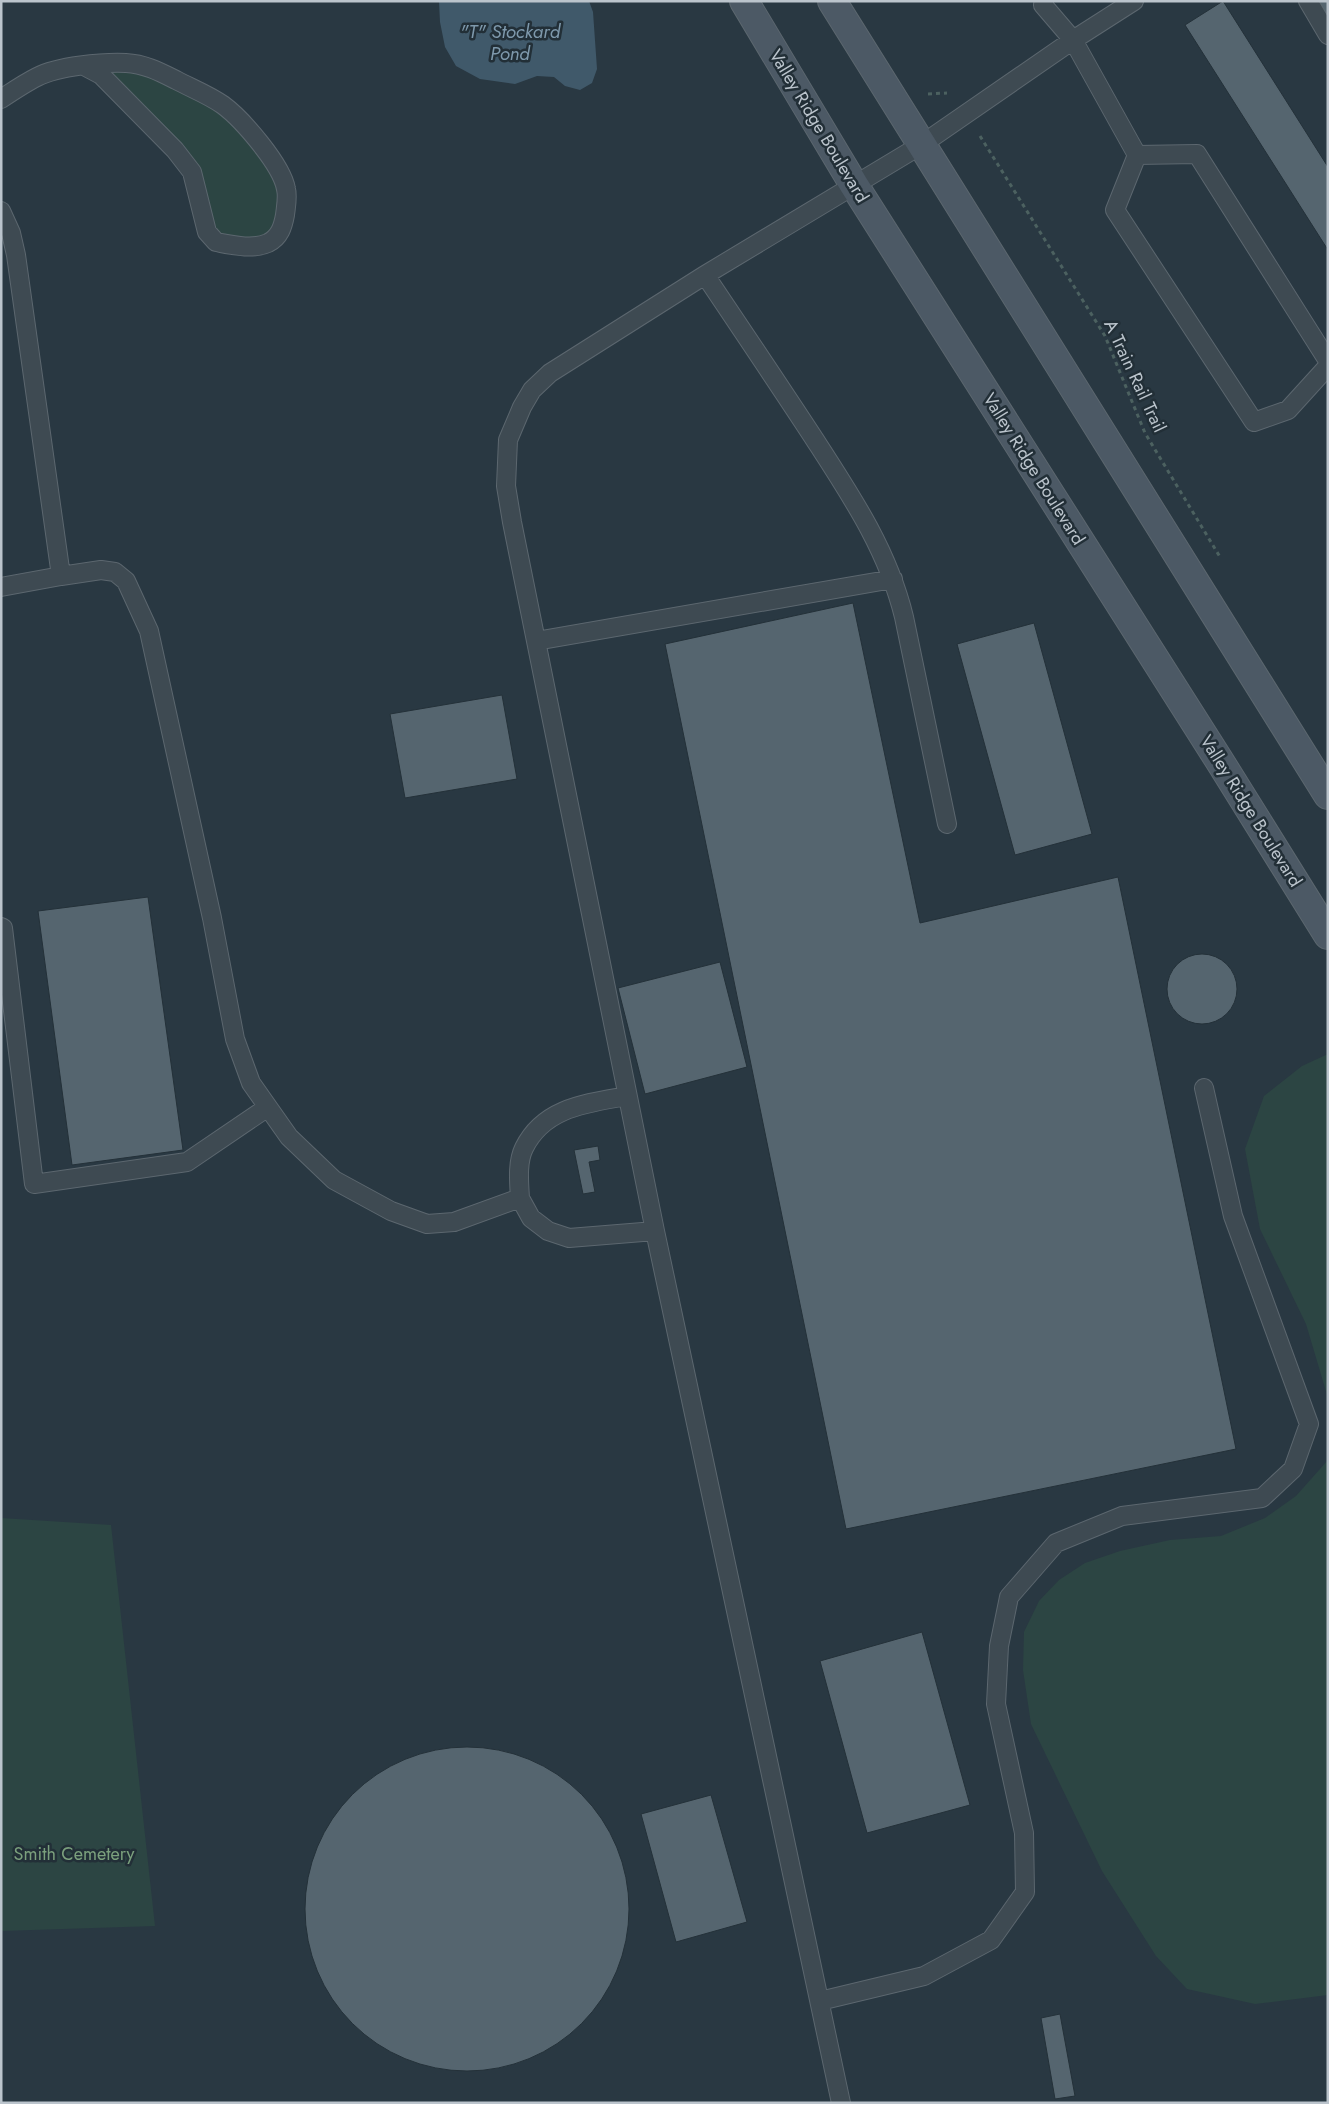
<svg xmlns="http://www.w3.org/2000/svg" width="1329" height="2104" viewBox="0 0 1329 2104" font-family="Jost,sans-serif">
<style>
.green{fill:#2c4543}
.water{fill:#40596a}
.building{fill:#55656f;stroke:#243139}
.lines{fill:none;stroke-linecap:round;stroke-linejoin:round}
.service-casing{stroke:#5c676f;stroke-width:20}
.secondary-casing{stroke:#5c676f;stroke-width:30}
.path{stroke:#4c6160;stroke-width:3;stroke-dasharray:4 4;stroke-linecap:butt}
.service{stroke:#3e4a52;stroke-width:18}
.secondary{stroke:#4c5965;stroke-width:28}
.labels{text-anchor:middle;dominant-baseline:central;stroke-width:5;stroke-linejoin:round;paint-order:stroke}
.street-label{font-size:18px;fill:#bbc4cc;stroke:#222f37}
.park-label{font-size:18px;fill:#7ba07d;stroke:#222f37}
.water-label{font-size:19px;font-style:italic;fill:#7e99ac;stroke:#222f37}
</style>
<rect width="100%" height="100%" fill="#293842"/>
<path class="green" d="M126,63l96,41 62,76 -8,57 -60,5 -24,-70 -91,-97z
M1328,1054v344l-22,-74 -46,-95 -15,-80 19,-53 38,-30z
M1328,1460v535l-73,9 -68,-15 -31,-33 -54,-85 -71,-147 -8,-54 1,-38 15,-31 20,-21 26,-17 35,-12 50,-11 51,-4 44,-18 31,-22z
M1,1518l110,7 44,401 -154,5z"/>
<path class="water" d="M439,1h150l4,11 4,57 -5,14 -12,7 -15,-4 -11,-9 -17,-1 -22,8 -35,-5 -24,-13 -11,-19 -5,-25z"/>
<path class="building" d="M1223,1l105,166v83l-143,-225z
M1314,1h14v21z
M853,603l67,320 198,-46 118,572 -390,80 -181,-885z
M1034,623l58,211 -77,21 -58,-211z
M502,695l15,84 -112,19 -15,-84z
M148,897l35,253 -111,15 -34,-254z
M1167 989a35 35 0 1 1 70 0a35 35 0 1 1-70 0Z
M720,962l27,105 -102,27 -27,-106z
M598,1146l2,14 -11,2 6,30 -12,2 -9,-44z
M922,1632l48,173 -103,28 -47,-172z
M305 1909a162 162 0 1 1 324 0a162 162 0 1 1-324 0Z
M711,1795l36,127 -71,20 -35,-128z
M1060,2014l15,82 -20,3 -14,-81z"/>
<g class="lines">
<defs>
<path id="service" d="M1044,1l-1,4 30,35 61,-39
M1308,1l20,34
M1,99c12,-8 24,-16 36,-22 21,-11 66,-15 89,-14 19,1 34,9 50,17 15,8 33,15 47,25 19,14 59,60 63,84 2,8 0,17 -1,26 -2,11 -5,22 -17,28 -15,7 -36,2 -52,-1l-9,-10 -15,-60 -17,-22 -74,-75 -17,-9
M1137,155l-22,55 139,212 34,-12 40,-44
M1137,155l60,-1 131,207
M1,211l10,22 5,22 45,321 -60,11
M705,275c37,55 74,110 110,165 37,57 73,111 89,177l43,207
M61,576l40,-6 14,2 11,9 23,50 63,287 23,121 16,44 38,54 45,43 57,31 36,13 27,-2 66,-24 11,20 17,13 21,7 86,-7
M536,641l357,-62
M1,927l2,1 31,256 153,-22 81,-55
M520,1198c-1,-16 -3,-36 4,-50 20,-41 64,-45 103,-52
M820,2001l104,-25 67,-36 34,-48 -1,-59 -28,-129 3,-58 10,-49 47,-54 66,-27 140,-18 31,-29 16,-45 -76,-208 -29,-128
M841,2103l-186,-872 -143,-709 -6,-36 2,-46 14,-33 10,-17 18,-17 155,-98 216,-130 152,-105 64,115"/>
<path id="secondary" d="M744,1l110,184 365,575 109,175
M832,1l496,794"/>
</defs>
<use href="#service" class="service-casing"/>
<use href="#secondary" class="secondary-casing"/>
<path class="path" d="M928,94l19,-1
M980,136l125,200 40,97 75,124"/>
<use href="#service" class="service"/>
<use href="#secondary" class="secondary"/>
</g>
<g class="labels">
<g class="street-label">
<text transform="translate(819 126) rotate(59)">Valley Ridge Boulevard</text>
<text transform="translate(1135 376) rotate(65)">A Train Rail Trail</text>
<text transform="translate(1034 469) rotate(58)">Valley Ridge Boulevard</text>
<text transform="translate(1251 811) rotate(58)">Valley Ridge Boulevard</text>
</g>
<g class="park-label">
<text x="74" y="1854">Smith Cemetery</text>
</g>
<g class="water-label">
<text x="510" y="31">"T" Stockard<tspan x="510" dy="22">Pond</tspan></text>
</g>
</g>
<rect width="1329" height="2104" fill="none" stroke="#bbc4cc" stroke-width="5"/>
</svg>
